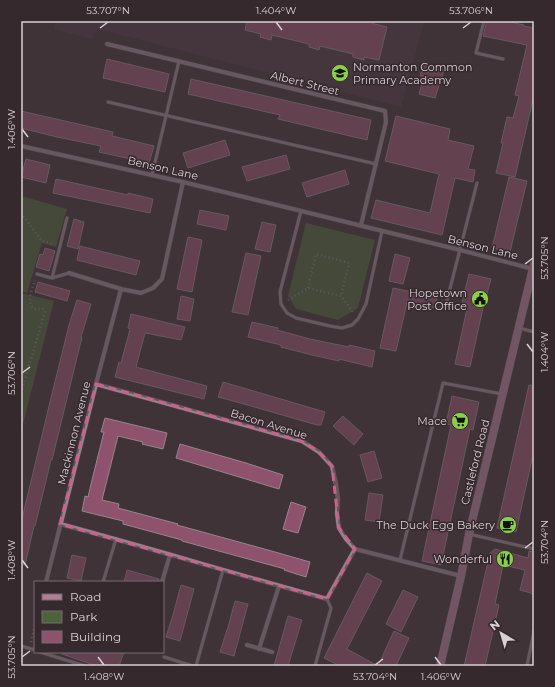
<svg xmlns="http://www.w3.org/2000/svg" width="555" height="687" viewBox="0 0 555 687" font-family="Montserrat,sans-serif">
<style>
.built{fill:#4d3941}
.green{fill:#4d643b}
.building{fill:#8e526c;stroke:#96868c}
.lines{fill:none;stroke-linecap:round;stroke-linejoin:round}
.lane-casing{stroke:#5c5156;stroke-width:4}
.street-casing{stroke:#5c5156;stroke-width:5}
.secondary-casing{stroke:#5c5156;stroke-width:9}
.path{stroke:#897e82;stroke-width:2.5;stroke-dasharray:1 3;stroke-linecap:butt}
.lane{stroke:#96868c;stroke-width:3}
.street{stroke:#96868c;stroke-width:4}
.secondary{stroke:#af7f94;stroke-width:8}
.marked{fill:none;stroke:#cb628b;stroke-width:3;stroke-dasharray:8 5;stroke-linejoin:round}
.ticks{fill:none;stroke:#d9d0d3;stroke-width:1.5}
.labels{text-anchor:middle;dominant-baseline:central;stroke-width:3;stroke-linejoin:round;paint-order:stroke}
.poi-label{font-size:11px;fill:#d9d0d3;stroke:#36292e;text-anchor:end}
.street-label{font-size:11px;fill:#d9d0d3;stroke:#36292e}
.neatline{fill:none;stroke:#d9d0d3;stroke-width:1.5}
.ticks-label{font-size:10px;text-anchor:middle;fill:#d9d0d3}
</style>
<rect width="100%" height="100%" fill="#403338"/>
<path class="built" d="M56,21h368l-23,86 -303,-78 -6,10 -38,-10z"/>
<path class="green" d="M21,196l46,13 -11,38 -14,-4 -15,50 -6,-2z
M306,223l69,17 -17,68 -20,12 -42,-11 -8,-13z
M21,293l33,8 -33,131z"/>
<path class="building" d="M247,21h125l-1,2 16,4 -8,33 -15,-3v3l-11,-3v-3l-33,-8 -1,4 -10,-3v-3l-37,-9 -1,5 -11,-3 1,-3 -16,-4z
M487,21h19l18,4v1l10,2v67l-19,82 -19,-4 7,-30h-2l6,-26 6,1 6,-22 -4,-1 12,-50 -44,-9z
M107,59l62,15 -4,18 -62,-14z
M423,64l21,6 -9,28 -16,-4 5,-17 -4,-1z
M191,79l180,41 -4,20 -89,-21 2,-4 -92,-21z
M21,111l92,21 -1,4 42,10 -5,17 -50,-11 2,-6 -44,-9 -36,-9z
M396,116l54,13 -2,11 26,6 -6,23 7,1 -2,12 -18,-4 -13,57 -71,-17 5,-18 54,13 9,-39 -54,-13z
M225,140l5,15 -42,13 -5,-15z
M286,155l4,14 -43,12 -5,-14z
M26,159l24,6 -4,18 -25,-6z
M345,170l4,14 -42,13 -5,-14z
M509,177l18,4 -17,71 -18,-4z
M56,179l72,16v-2l25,6 -3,14 -97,-20z
M200,210l29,6 -3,14 -29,-6z
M74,219l10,3 -6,27 -11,-3z
M262,222l14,3 -6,27 -15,-3z
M188,237l14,3 -10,52 -15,-3z
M80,246l60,15 -4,14 -59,-15z
M45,248l10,3 -6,20 -13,-4 4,-13 3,1z
M246,253l15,3 -13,59 -16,-3z
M395,254l15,4 -7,26 -14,-3z
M469,274l22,5 -8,29 -13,59 -15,-3 13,-60 -6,-1z
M38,282l32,9 -3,10 -32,-9z
M393,288l44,9 -3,11 -27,-6 -11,49 -16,-3z
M181,296l13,3 -4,22 -13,-2z
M77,300l14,4 -10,33h1l-30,123h-1l-16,66h-1l-9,39 -4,-1v-41l29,-121 19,-77z
M131,314l54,13 -4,13 -36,-7 -9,34 71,19 -3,13 -89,-22 4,-15 2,1 9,-34 -2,-1z
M252,322l26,6 -1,2 33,9 39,8v-2l26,6 -3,16 -33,-8v2l-27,-6 -31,-8v-2l-33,-8z
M223,382l102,30 -4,13h-4l-73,-21 -26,-7z
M529,385l5,1v64l-18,82 -19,-4z
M452,396l27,6 -6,28 -3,-1 -29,136 -19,-4 29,-136 -5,-1z
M343,416l20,18 -9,11 -21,-19z
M105,418l62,15 -4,16 -21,-5 1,-2 -25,-6 -16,64 17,4 -1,4 60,16 -1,1 91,25 42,12 -4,15 -22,-7 1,-1 -103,-28v-1l-59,-16v-3l-41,-10 3,-15 3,1 4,-17 12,-48h-3z
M180,444l66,19 37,12 -4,14 -103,-31z
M374,451l8,27 -14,4 -8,-27z
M369,493l14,2 -4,27 -14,-2z
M291,502l15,5 -8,26 -15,-4z
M495,549l33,9 1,-7 5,1v42l-14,-4 5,-20 -22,-5 -8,39 4,1 -14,61h-21l26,-113z
M72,555l14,3 -5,23 -14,-3z
M127,570l32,9v3h-35z
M367,573l15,8 -35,68 31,17 16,-35 15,7 -13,28h-56l-16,-8z
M181,585l13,4 -14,52 -14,-4 7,-22z
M403,590l15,7 -17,35 -15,-8z
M235,601l13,3 -14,52 -14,-4 7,-22v1z
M288,616l14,4 -14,46h-14z
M62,652h62l-5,14h-22l-35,-12z"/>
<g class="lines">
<defs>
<path id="lane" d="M484,21l-8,32 27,6
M108,102l268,62
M152,175l27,-114
M301,211l-21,81 1,12 6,9 9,5 34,8 12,2 10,-3 6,-6 8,-15 16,-73
M37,274l15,4 17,-5
M52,278l15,-60
M445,308l32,-125
M519,328l15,4
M469,534l65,15
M400,560l43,-177 59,11
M103,582l13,-43
M21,646l14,4
M40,652l45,14
M164,657l29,9
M196,666l27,-96
M315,666l16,-58 -4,-9
M527,666l7,-35"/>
<path id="street" d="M107,44l278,67 1,11 -25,103
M21,146l162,36 277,68 73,19
M69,273l52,16 20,4 12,-5 9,-9 21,-97
M96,384l206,57 17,11 13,14 4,18 2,15 -1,14 2,15 7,11 9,10 106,27
M60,524c90,24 178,51 267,75l28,-50
M46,582l50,-198 25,-95
M162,582l8,-27
M247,645l25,7
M259,649l20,-63"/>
<path id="secondary" d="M440,666l21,-90 8,-42 65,-270"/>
</defs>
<use href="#lane" class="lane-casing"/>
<use href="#street" class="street-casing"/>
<use href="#secondary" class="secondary-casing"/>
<path class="path" d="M21,213l21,28 12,3
M308,288l8,-34 33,9 -8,33
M288,300l20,-12 33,8 12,16
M21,375l4,2
M21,393l24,-81 -1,-3h-10c-8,-8 -2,-19 1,-29
M31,642l4,-17"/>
<use href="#lane" class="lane"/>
<use href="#street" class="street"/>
<use href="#secondary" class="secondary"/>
</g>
<path d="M0 0H555V687H0ZM96,384l206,57 17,11 13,14 7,62 16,21 -28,50 -267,-75z" fill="#403338" fill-opacity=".55" fill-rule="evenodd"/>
<path class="marked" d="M96,384l206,57 17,11 13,14 7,62 16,21 -28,50 -267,-75z"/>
<path class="ticks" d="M276,22l6,8M100,28l8,-6M463,28l8,-6M22,129l6,8M525,264l8,-6M527,344l6,8M22,373l8,-6M525,548l8,-6M22,560l6,8M22,657l8,-6M98,657l6,8M435,657l6,8M375,665l8,-6"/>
<defs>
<symbol id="school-disc" viewBox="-11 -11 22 22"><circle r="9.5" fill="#89cf48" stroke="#36292e"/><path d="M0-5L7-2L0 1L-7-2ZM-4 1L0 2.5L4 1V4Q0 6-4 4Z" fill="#111"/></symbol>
<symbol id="civic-disc" viewBox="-11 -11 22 22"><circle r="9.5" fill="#89cf48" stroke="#36292e"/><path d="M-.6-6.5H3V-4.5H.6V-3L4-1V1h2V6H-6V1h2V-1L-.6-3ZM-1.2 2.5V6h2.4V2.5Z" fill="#111"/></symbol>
<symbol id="supermarket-disc" viewBox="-11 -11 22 22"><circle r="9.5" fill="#89cf48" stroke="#36292e"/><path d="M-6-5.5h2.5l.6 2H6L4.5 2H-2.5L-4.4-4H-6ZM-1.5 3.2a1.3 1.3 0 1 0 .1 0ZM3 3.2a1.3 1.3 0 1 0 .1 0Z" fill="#111"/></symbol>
<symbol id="cafe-disc" viewBox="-11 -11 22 22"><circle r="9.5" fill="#89cf48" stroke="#36292e"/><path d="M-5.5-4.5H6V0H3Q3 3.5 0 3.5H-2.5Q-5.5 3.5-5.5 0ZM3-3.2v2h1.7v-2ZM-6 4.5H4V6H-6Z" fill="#111"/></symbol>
<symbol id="restaurant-disc" viewBox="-11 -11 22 22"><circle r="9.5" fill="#89cf48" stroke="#36292e"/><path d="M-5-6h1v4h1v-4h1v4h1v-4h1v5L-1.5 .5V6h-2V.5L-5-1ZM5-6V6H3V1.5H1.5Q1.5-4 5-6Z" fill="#111"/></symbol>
</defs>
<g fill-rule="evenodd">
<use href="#school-disc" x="330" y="63" width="20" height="20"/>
<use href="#civic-disc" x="470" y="289" width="20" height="20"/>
<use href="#supermarket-disc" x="450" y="411" width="20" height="20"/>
<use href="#cafe-disc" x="498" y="515" width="20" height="20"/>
<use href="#restaurant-disc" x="495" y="549" width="20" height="20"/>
</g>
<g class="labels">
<g class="poi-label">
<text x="353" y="67" text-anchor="start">Normanton Common<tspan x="353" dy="13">Primary Academy</tspan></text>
<text x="467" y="293">Hopetown<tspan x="467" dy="13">Post Office</tspan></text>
<text x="447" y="421">Mace</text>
<text x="495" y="525">The Duck Egg Bakery</text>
<text x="492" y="559">Wonderful</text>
</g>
<g class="street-label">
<text transform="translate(305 83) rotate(14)">Albert Street</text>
<text transform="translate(163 168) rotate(13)">Benson Lane</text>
<text transform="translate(483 247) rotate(14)">Benson Lane</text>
<text transform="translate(269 424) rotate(17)">Bacon Avenue</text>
<text transform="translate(74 433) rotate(-76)">Mackinnon Avenue</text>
<text transform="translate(475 462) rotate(-76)">Castleford Road</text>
</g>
</g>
<rect width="555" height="687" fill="none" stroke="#36292e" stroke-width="44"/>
<rect x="34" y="581" width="130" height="72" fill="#36292e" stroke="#776c70"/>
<rect x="42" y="594" width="20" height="6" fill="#af7f94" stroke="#776c70"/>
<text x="70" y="601" font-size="12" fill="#d9d0d3">Road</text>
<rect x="42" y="611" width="20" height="12" fill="#4d643b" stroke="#776c70"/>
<text x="70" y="621" font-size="12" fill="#d9d0d3">Park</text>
<rect x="42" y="631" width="20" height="12" fill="#8e526c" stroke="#776c70"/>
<text x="70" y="641" font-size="12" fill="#d9d0d3">Building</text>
<g transform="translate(501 633) rotate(322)" stroke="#36292e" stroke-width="3" paint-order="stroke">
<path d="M0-3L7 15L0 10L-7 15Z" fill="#d9d0d3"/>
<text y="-6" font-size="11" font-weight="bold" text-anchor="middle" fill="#d9d0d3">N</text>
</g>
<rect x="22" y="22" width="511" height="643" class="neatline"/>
<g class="ticks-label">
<text x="108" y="14">53.707°N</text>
<text x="276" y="14">1.404°W</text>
<text x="471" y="14">53.706°N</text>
<text transform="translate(11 129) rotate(-90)" y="4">1.406°W</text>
<text transform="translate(544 258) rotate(-90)" y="4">53.705°N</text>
<text transform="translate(544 352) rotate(-90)" y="4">1.404°W</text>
<text transform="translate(11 373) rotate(-90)" y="4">53.706°N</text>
<text transform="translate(544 542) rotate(-90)" y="4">53.704°N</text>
<text transform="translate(11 560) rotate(-90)" y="4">1.408°W</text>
<text transform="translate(11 657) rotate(-90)" y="4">53.705°N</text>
<text x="104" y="680">1.408°W</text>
<text x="375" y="680">53.704°N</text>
<text x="441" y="680">1.406°W</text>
</g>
</svg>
